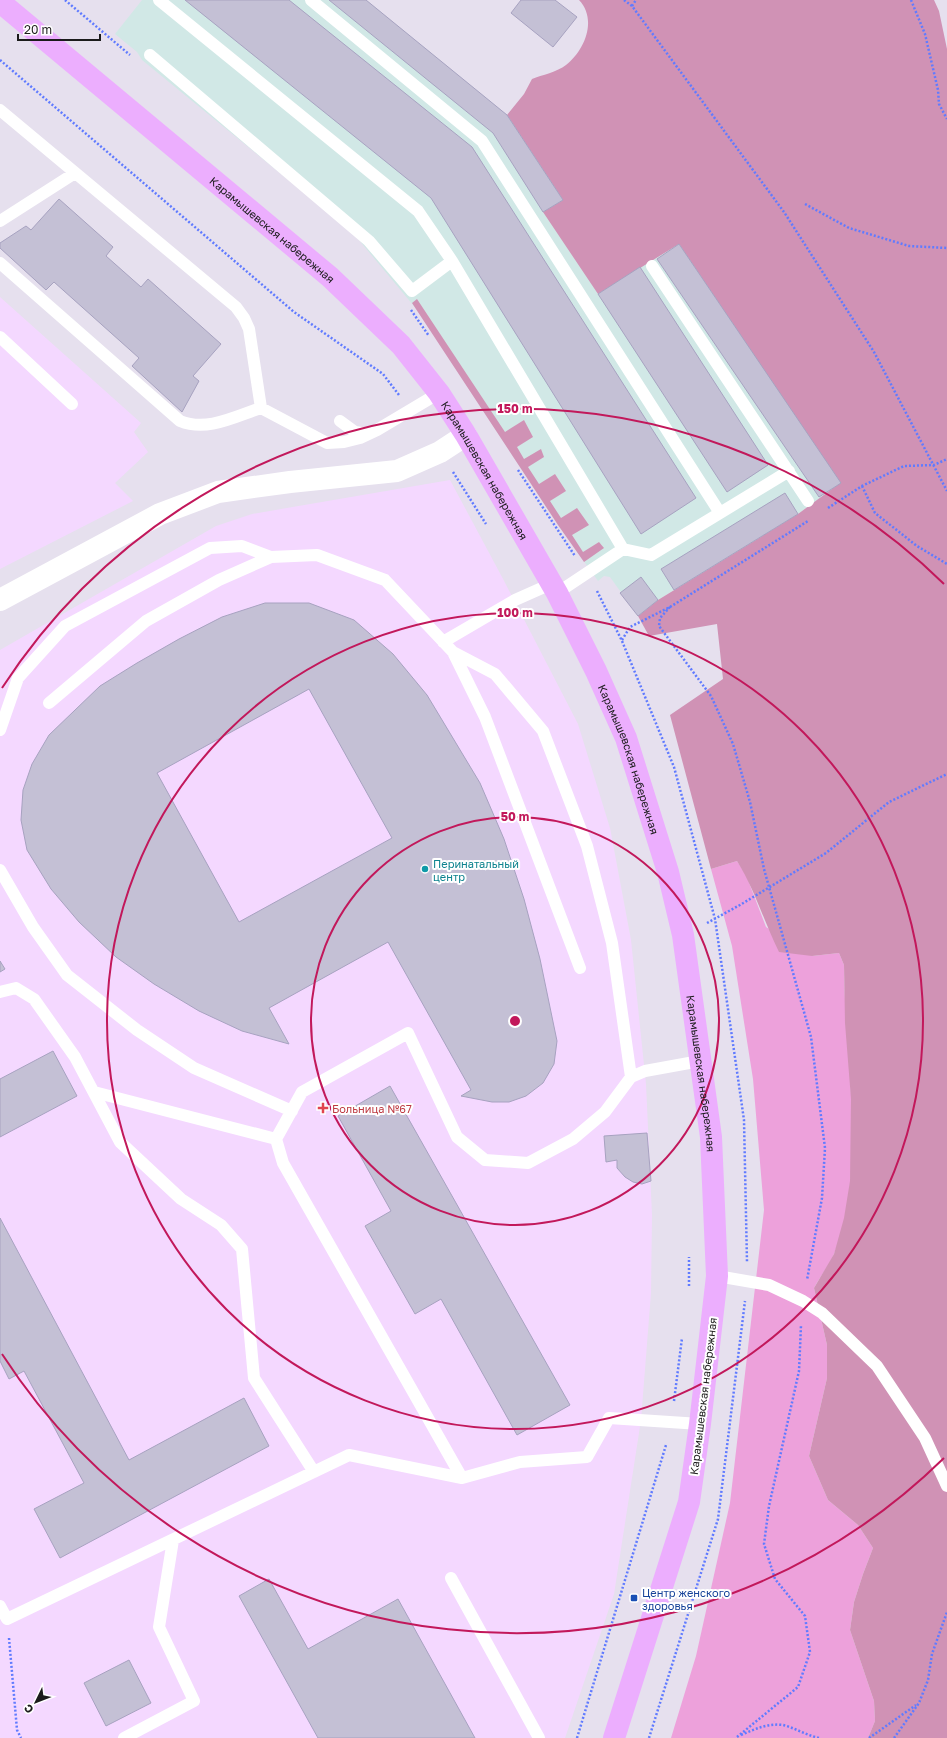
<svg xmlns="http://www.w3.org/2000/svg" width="947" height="1738" viewBox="0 0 947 1738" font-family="'Golos Text',sans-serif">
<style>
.industrial{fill:#d1e8e6}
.education{fill:#f4d8ff}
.grass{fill:#eda1db}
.forest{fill:#d092b5}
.building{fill:#c4c0d5;stroke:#a7a2c0;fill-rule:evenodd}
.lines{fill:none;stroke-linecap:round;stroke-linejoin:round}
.path{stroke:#607bff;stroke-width:2.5;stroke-dasharray:2 2;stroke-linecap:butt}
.lane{stroke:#fff;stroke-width:12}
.street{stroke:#fff;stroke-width:22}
.secondary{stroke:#ecaefe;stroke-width:22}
.ring{fill:none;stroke:#c2185b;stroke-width:2}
.culture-dot{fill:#0f9aa8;stroke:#fff;stroke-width:1.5}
.health-dot{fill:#e0444e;stroke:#fff;stroke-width:1.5}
.transit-dot{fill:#1a4fb4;stroke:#fff;stroke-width:1.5}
.labels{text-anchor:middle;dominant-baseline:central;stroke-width:4;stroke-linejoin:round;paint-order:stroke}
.street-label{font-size:11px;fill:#1b1b1b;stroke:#fff}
.culture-label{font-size:11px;fill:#0d838f;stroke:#fff;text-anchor:start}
.health-label{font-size:11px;fill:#be3a42;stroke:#fff;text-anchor:start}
.transit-label{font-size:11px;fill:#164399;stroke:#fff;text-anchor:start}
.centre{fill:#c2185b;stroke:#fff;stroke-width:2}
.ring-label{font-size:12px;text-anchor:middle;font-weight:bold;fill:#c2185b;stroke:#fff;stroke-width:4;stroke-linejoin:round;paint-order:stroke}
</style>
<rect width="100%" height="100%" fill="#e6e0ee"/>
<path class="industrial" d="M142,0h224l141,115 56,85 -20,13 97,54 39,-23 162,239 -43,31 -140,86 -20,16 -28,-39 -6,-1 -6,5 -40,-56 -140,-214 -59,-71 -24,-22 -193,-158 -5,-8 -22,-18z"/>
<path class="education" d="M0,297l141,126 -7,9 14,20 -33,31 18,18 -133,68z
M450,480l52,97 76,147 32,104 21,112 15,144 6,131 -1,78 -10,127 -27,174 -49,144h-565v-1088l216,-124 36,-12z"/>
<path class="grass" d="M737,861l9,14 20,52 46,29 27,-3 5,12c0,89 24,204 -10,289 -5,11 -14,23 -20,34l13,57v33l-18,78 19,44 30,25 15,23 -10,26 -9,28 -4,28 24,71 1,20 -7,17h-197l25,-82 34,-153 34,-293 -11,-131 -21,-133 -21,-77z"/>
<path class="forest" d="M579,0h355l5,11 8,38v1689h-79l7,-17 -1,-20 -24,-71 4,-28 9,-28 10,-26 -15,-23 -30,-25 -19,-44 18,-78v-33l-13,-57 20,-34 10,-36 6,-37 1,-82 -6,-76 -1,-58 -5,-12 -27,3 -33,-4c-15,-30 -24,-62 -42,-91l-26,8 -41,-154 53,-36 -6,-55 -68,12 -11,-20 20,-16 140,-86 42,-31 -161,-239 -81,50 -55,-82 20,-12 -56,-85 17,-21 8,-15c10,-4 25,-7 34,-14 18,-14 32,-45 13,-65z
M417,299l88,133 19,-12 9,17 -16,10 7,12 17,-10 3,8 -16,10 11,17 16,-10 11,17 -16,10 11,17 16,-10 12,17 -17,10 11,17 16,-10 5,6 -20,14 -26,-37 -146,-222z"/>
<path class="building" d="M185,0h104l183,147 224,351 -55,36 -210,-336z
M329,0h37l141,115 56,85 -20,12 -50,-79z
M521,0h34l22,17 -24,30 -42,-34z
M59,199l54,48 -7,9 35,31 7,-8 73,65 -28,32 6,5 -17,31 -50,-46 7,-8 -85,-76 -8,8 -46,-42v-5l26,-17 5,4z
M679,244l162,239 -22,14 -162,-238z
M640,267l128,198 -41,27 -129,-198z
M785,493l13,21 -124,76 -13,-21z
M641,577l17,23 -20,16 -18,-23z
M265,603h44l45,17 39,34 34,41 53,88 24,56 20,60 16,60 17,82 -3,23 -11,19 -17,13 -17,6h-17l-31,-6 10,-6 -83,-148 -119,66 20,36 -47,-13 -43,-20 -45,-27 -38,-27 -37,-35 -28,-33 -24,-39 -6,-30 2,-30 9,-26 17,-29 51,-49 37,-23 42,-24 43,-22zM309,689l83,149 -153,84 -82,-149z
M0,961l5,8 -5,3z
M53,1051l24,45 -77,41v-58z
M390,1086l180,319 -53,30 -76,-136 -26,15 -50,-88 26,-15 -53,-95z
M647,1133l4,48 -9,3 -9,-2 -8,-5 -8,-9v-8l-11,2 -2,-26z
M0,1218l129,242 115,-62 25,48 -209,112 -26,-49 50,-26 -60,-112 -15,8 -9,-18z
M269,1579l39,70 90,-50 77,139h-157l-79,-142z
M129,1660l22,43 -45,23 -22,-43z"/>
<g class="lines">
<path class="path" d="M65,0l65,55
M624,0l8,6 152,206 90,140 73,139
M911,0l14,34 13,56 1,14 8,15
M632,6l4,-6
M0,60l294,252 89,62 16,21
M805,204l44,24 60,18 38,2
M411,310l18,26
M518,470l57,86
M453,472l33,52
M862,486l13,27 42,33 30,18
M828,508l34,-22 42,-20 30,-1 13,-6
M597,591l25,50 52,126 41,152 29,201 3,142
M670,607l-10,11 -1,8 52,70 22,48 17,58 14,67 47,168 14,111 -3,50 -15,82
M622,640l8,-13 40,-20 138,-86
M707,923l33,-18 86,-52 63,-51 58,-28
M689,1286v-29
M674,1401l8,-63
M9,1638l8,92 4,8
M741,1735c14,-6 27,-12 42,-10 12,3 23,10 36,13
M737,1737l61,-50 12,-35 -5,-36 -30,-37 -11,-35 5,-38 30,-135 2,-46
M577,1738l89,-293
M649,1738l69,-219 27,-218
M869,1738l47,-33
M894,1738l25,-35 9,-23 4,-26 15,-42"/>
<path class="lane" d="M159,0l259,211 34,50 171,288
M311,0l171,141 238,372
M150,55l219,186 43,50 40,-30
M0,110l236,197 8,11 5,11 12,79
M0,221l75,-48
M0,263l180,158c27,11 54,-4 81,-13l66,35 17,-1 16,-4 17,-8 62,-37
M652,266l156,235
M0,337l72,67
M340,421l15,11 13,2
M557,593l66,-44 28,6 138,-84
M443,642l72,-42 36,-16
M453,652l32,65 95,251
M49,703l97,-82 73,-41 52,-23
M0,730l18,-52 47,-52 145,-78 32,-2 29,11 46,-2 68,25 68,72 42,22 48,57 44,115 25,97 19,134
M0,870l33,57 34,48 70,55 57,38 98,43
M0,992l16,-4 18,11 41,58 45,85 61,57 40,26 21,24 12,129 60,94
M94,1092l182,47
M717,1276l52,9 34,16 19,12 55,53 48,72 22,48
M462,1478l-179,-315 -7,-24 26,-47 106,-59 49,104 28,23 43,3 45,-24 32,-27 26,-35 14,-6 55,-10
M451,1578l88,160
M0,1606l7,13 342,-164 113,23 58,-16 67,-5 22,-39 91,6
M124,1738l70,-37 -35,-74 14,-87"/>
<path class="street" d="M0,600l160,-86 58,-22 72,-10 107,-11 43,-19 26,-17"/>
<path class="secondary" id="s1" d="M0,2l330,275 71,68 38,48 27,42 91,158 39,78 30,67 42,134 15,63 28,202 6,139 -17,148 -11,78 -75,236"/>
</g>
<g class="ring">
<circle cx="515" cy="1021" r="204"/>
<circle cx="515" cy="1021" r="408"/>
<path d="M944 1458A612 612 0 0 1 2 1354M2 688A612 612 0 0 1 944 584"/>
</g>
<circle class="culture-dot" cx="425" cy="869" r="4"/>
<path class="health-dot" d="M321 1102h4v4h4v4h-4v4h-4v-4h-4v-4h4z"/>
<rect class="transit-dot" x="630" y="1594" width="8" height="8" rx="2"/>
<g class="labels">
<g class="street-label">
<text stroke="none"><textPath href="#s1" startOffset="355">Карамышевская набережная</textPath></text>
<text stroke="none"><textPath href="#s1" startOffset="679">Карамышевская набережная</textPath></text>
<text stroke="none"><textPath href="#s1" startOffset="1003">Карамышевская набережная</textPath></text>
<text stroke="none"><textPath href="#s1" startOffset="1327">Карамышевская набережная</textPath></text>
<text transform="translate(703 1396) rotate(-83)">Карамышевская набережная</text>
</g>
<g class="culture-label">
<text x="433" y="863">Перинатальный<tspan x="433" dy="13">центр</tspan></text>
</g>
<g class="health-label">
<text x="332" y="1108">Больница №67</text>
</g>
<g class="transit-label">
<text x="642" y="1592">Центр женского<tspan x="642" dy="13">здоровья</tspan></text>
</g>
</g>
<circle cx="515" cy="1021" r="6" class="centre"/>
<g class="ring-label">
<text x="515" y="413">150 m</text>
<text x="515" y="617">100 m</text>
<text x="515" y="821">50 m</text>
</g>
<g transform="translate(36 1702) rotate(227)" stroke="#ffffff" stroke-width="3" paint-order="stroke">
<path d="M0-3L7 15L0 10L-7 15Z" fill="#1b1b1b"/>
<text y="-6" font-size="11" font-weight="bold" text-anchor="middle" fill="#1b1b1b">С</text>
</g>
<path d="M18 34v6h82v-6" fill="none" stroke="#1b1b1b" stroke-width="2"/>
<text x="24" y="34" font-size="12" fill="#1b1b1b" stroke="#ffffff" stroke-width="3" paint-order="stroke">20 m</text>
</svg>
